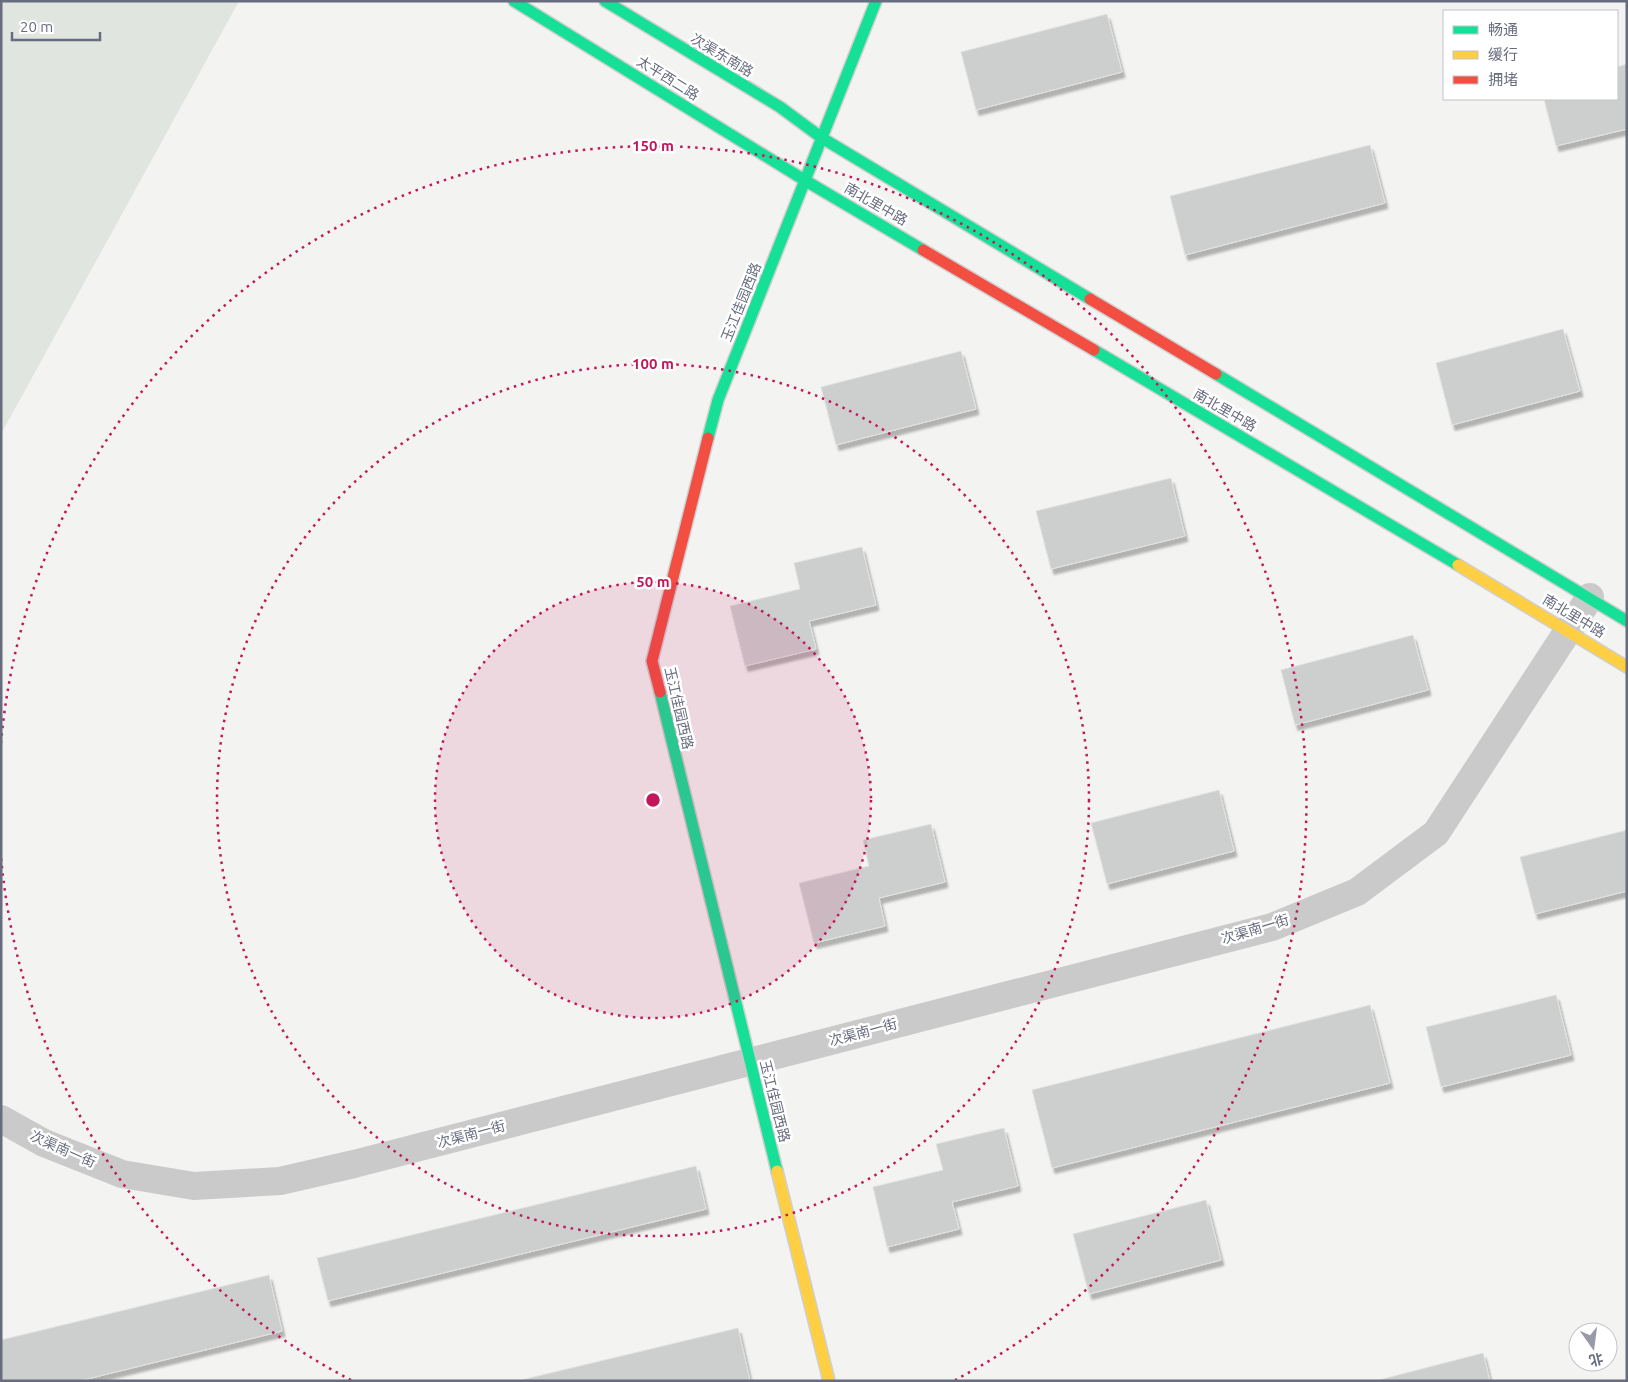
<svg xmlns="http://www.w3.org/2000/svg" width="1628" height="1382" viewBox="0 0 1628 1382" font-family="Ubuntu,'Noto Sans SC',sans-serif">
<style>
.green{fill:#e0e5e0}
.building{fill:#cdcece;stroke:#e2e2e2;filter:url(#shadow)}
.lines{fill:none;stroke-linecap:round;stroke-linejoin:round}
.fast-casing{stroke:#cfcfd0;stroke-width:14}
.slow-casing{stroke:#cfcfd0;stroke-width:14}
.jam-casing{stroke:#cfcfd0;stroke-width:14}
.street{stroke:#cacacb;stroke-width:28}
.fast{stroke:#16e098;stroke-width:11}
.slow{stroke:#ffcf43;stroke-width:11}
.jam{stroke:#f24e42;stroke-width:11}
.ring{fill:none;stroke:#c2185b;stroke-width:2.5;stroke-dasharray:2.5 5}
.labels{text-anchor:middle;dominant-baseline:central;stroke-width:5;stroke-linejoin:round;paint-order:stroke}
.street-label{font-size:14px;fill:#676c7e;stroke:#fff}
.centre{fill:#c2185b;stroke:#fff;stroke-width:2.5}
.ring-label{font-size:15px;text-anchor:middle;font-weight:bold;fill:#c2185b;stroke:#fff;stroke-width:5;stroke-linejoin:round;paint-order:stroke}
</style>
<defs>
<filter id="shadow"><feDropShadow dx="3" dy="5.5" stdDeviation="1" flood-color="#0004"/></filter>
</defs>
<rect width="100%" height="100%" fill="#f3f3f2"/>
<path class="green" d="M1,1h238l-238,433z"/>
<path class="building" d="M1107,14l15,58 -146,38 -15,-58z
M1627,64v65l-71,17 -12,-47h73v-32z
M1370,145l15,58 -200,52 -15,-59z
M1563,329l17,62 -128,34 -16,-62z
M961,351l15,58 -140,36 -15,-58z
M1171,478l14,58 -134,33 -15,-58z
M862,547l14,58 -67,16 7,28 -71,17 -15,-60 70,-17 -6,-26z
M1413,635l15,55 -133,35 -14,-55z
M1219,790l15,61 -127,33 -16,-61z
M931,824l14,58 -66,16 6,28 -71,17 -15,-60 70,-17 -6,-26z
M1627,830v61l-92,23 -15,-57z
M1556,995l15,60 -130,32 -15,-60z
M1370,1005l20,78 -338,85 -20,-78z
M1004,1128l14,58 -66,16 7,27 -72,18 -14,-60 70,-17 -7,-26z
M696,1166l10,43 -378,92 -11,-43z
M1206,1200l15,60 -132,34 -16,-60z
M269,1275l13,56 -203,50h-78v-41z
M738,1328l12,53h-233z
M1483,1353l7,28h-115z"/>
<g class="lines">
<defs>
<path id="fast" d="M514,1l292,180 117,69
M605,1l175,106 42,31 268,161
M1094,350l364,215
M1216,374l411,247
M708,438l10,-38 158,-399
M660,692l117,479"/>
<path id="slow" d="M1458,565l169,102
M777,1171l52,210"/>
<path id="jam" d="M923,250l171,100
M1090,299l126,75
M660,692l-8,-31 56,-223"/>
</defs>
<use href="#fast" class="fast-casing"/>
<use href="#slow" class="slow-casing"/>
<use href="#jam" class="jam-casing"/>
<path class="street" d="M1,1119l43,24 78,31 72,12 86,-5 74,-17 918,-237 85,-35 79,-59 154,-236"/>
<use href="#fast" class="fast"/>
<use href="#slow" class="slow"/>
<use href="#jam" class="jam"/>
</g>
<circle cx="653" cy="800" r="218" fill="#c2185b" fill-opacity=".12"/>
<g class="ring">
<circle cx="653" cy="800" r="218"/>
<circle cx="653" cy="800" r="436"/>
<path d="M351 1380A654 654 0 0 1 1 857M1 743A654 654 0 1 1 955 1380"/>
</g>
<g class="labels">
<g class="street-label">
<text transform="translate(722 55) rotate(31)">次渠东南路</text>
<text transform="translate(668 78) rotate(32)">太平西二路</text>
<text transform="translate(876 204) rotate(30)">南北里中路</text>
<text transform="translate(741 302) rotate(-68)">玉江佳园西路</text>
<text transform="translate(1225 410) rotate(30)">南北里中路</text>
<text transform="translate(1574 616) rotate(31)">南北里中路</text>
<text transform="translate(679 708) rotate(77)">玉江佳园西路</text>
<text transform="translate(1255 929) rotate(-17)">次渠南一街</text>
<text transform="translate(863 1032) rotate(-15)">次渠南一街</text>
<text transform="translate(775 1101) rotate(76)">玉江佳园西路</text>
<text transform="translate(471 1134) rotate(-15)">次渠南一街</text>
<text transform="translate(63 1149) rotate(24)">次渠南一街</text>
</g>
</g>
<circle cx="653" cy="800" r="8" class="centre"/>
<g class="ring-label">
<text x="653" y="151">150 m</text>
<text x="653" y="369">100 m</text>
<text x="653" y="587">50 m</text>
</g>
<rect width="1628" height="1382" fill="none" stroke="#676c7e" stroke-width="5"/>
<rect x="1443" y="10" width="175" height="90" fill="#ffffff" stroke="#c2c4cb"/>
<rect x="1453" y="26" width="25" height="8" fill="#16e098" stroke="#c2c4cb"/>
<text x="1488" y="35" font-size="15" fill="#676c7e">畅通</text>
<rect x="1453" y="51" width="25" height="8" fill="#ffcf43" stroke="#c2c4cb"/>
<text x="1488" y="60" font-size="15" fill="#676c7e">缓行</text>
<rect x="1453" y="76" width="25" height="8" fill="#f24e42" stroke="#c2c4cb"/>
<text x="1488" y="85" font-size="15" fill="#676c7e">拥堵</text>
<g transform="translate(1593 1347) rotate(166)"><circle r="24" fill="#ffffff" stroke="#c2c4cb"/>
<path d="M0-4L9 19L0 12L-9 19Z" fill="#989ba7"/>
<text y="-8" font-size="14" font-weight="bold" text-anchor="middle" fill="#676c7e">北</text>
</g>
<path d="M12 32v8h88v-8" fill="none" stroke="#676c7e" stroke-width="2.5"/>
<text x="20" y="32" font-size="15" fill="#676c7e" stroke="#ffffff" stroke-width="4" paint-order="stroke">20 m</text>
</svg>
